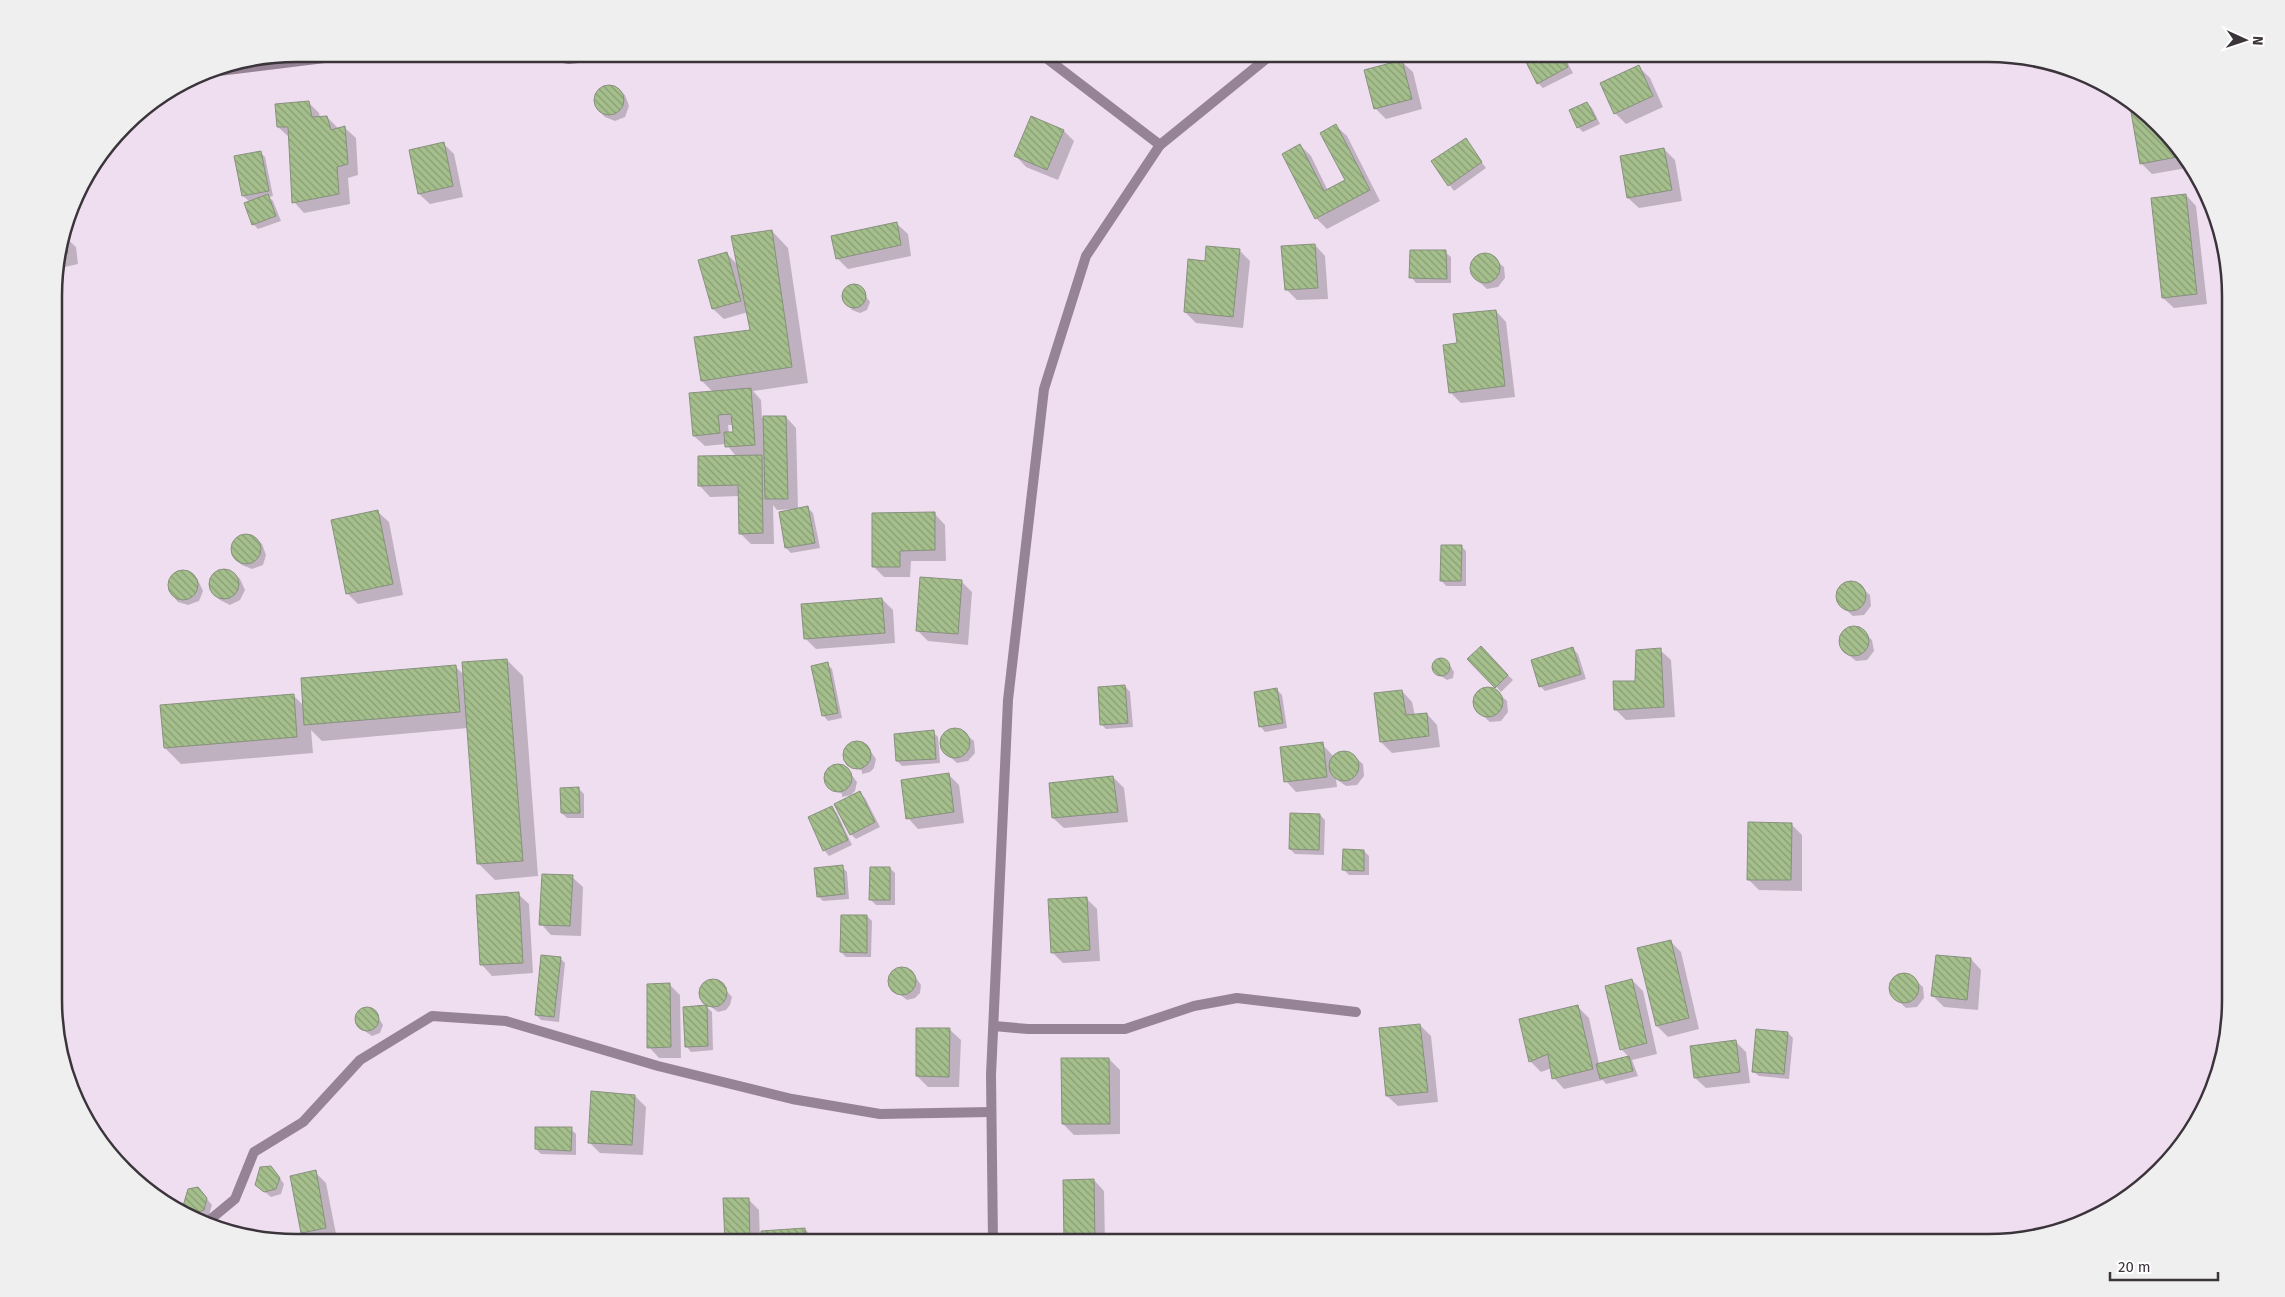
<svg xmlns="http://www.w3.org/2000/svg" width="2285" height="1297" viewBox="0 0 2285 1297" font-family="'Fira Sans',sans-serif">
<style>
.shadow{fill:#0003;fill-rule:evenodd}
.building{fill:url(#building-back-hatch);stroke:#87917e}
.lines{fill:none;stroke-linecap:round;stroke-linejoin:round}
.service{stroke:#968496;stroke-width:10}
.minor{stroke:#968496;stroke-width:10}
.tertiary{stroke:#968496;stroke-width:10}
.rim{fill:none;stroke:#3b343b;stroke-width:2.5}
</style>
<defs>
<pattern id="building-back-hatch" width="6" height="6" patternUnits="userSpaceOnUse" patternTransform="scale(1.25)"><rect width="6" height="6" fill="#a5bf8c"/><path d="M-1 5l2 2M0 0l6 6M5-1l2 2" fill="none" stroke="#889c74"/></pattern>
</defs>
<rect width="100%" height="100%" fill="#efdef0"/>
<path class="shadow" d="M1524,54h39l10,19 -30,15 -5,-5z
M1402,62l11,10 9,37 -36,10 -11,-11z
M1639,67l11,11 13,29 -37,17 -11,-11z
M609,86l10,4 6,5 4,11 -4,11 -10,4 -10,-4 -6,-6 -4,-10 3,-11z
M308,102l11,11 1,5 7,-1 12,12 6,-1 11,10 2,37 -10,3 2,26 -46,9 -10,-11 -4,-64 -12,-11z
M1587,103l5,5 8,16 -17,8 -5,-5z
M2144,111l41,45 2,12 -35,6 -11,-11 -9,-50z
M1336,126l11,10 33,65 -53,28 -11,-11 -16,-73 11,11 17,35 19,-10z
M1064,131l10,10 -16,39 -32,-13 -10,-11z
M1465,140l21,28 -32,23 -21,-29z
M443,143l11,11 9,43 -33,7 -11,-10z
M1664,149l11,11 7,41 -43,7 -11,-10z
M260,152l5,5 8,39 -4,1 4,4 8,20 -23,8 -5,-5 -3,-22 -7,-6z
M2186,195l10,11 11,98 -33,4 -11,-10z
M897,224l11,10 3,22 -63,13 -11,-11z
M772,231l16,17 20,135 -55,8 8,9 1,18 24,-1 10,11 2,82 10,-2 5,5 7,35 -29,5 -5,-5 -6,-35 12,-4 -15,1 -4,-5 1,39h-23l-10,-10 -1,-38 -30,1 -10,-11 36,-30 -10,-12 -21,2 -11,-10 19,-44 -11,-11 50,-50 -4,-19 -24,7 -11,-10 -13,-48 26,-8 12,12zM728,425h6v8h-5z
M65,237l11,10 2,17 -22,5z
M1315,245l10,11 3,43 -31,1 -11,-11z
M1239,250l11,11 -7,67 -47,-5 -11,-11 21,-50z
M1445,252l6,5v26h-35l-5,-6z
M1489,255l15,12 1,11 -7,9 -11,2 -14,-13 -2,-11 7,-9z
M853,286l8,3 9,13 -3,8 -7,3 -8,-3 -9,-13 3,-8z
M1496,311l10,11 9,75 -54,6 -11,-11 8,-47z
M378,512l11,10 14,73 -45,9 -11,-11z
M935,514l10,11 1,36h-35l-1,16h-26l-11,-11z
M246,534l10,4 6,6 4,11 -3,10 -11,4 -10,-4 -6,-6 -4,-10 4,-10z
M1461,546l5,5v35h-20l-5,-6z
M224,569l11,5 5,5 5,11 -5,10 -10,5 -10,-5 -6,-5 -4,-11 4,-11z
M183,570l10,5 5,5 5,11 -4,10 -11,4 -10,-3 -5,-6 -5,-11 4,-10z
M961,581l11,11 -4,53 -40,-4 -11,-11z
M1855,582l15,13 1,11 -7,9 -11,1 -14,-12 -2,-12 7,-9z
M882,599l11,11 2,33 -79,6 -11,-11z
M1858,627l14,13 2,11 -7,9 -11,1 -15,-12 -1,-11 6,-9z
M1481,648l32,32 -12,12 -32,-33z
M1573,649l5,5 8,25 -41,12 -5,-5z
M1660,650l11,10 4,57 -49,3 -11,-11z
M1440,659l11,8 3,5 -1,6 -6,2 -11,-7 -3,-6 1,-6z
M507,660l16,16 15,200 -43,4 -16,-16 -11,-136 -146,13 -11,-11 2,23 -132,11 -16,-16 128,-53 11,11 151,-40 9,9z
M827,664l5,5 10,49 -14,3 -5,-6z
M1125,686l5,6 3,35 -27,2 -5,-5z
M1492,688l15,13 1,11 -7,9 -11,1 -15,-13 -1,-11 7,-9z
M1277,690l5,5 5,33 -22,4 -5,-6z
M1402,691l10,11 3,14 12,-2 10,11 3,22 -48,6 -11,-11z
M959,729l15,12 1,12 -7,8 -11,2 -15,-13 -2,-11 8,-9z
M933,732l5,5 2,26 -38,3 -5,-5z
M855,742l12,4 9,13 -2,9 -4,4 -8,2v-3l-15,-8 -3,-7 3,-8z
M1322,744l12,13 3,-4 11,-1 9,7 6,5 1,12 -7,9 -11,1 -10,-7 1,8 -41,5 -10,-11z
M836,765l11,4 10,13 -2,9 -4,4 -9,2v-3l-14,-8 -3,-7 2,-8z
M948,774l11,11 5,38 -46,6 -10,-11z
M1113,777l11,11 4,34 -64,6 -11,-10z
M579,789l5,5v24h-17l-5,-5z
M860,793l5,5 15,29 -24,12 -5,-5z
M832,808l5,5 15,32 -23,11 -5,-6z
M1320,815l5,5 -1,35 -29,-1 -5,-5z
M1791,824l11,11v56l-43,-1 -11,-11z
M1364,851l5,5v19h-20l-5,-5z
M842,867l5,5 2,27 -26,2 -5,-5z
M890,868l5,5v32h-19l-5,-5z
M572,877l11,10 -2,49 -30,-1 -10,-11z
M518,894l11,10 4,69 -41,3 -10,-11z
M1086,898l11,11 3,52 -37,2 -11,-11z
M867,916l5,5 -1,36h-25l-5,-5z
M1670,941l11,11 18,77 -31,8 -11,-11z
M560,958l5,5 -6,59 -18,-2 -5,-5z
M1971,959l10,11 -3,40 -34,-3 -11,-11z
M900,968l12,4 9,13 -1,8 -5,5 -8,2 -14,-11 -4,-7 3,-9z
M1908,974l15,13 1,11 -7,9 -11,1 -14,-13 -2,-11 7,-9z
M711,980l7,1 14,16 -2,8 -4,5 -8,2 -15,-11 -3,-7 3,-9z
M1632,980l11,11 14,63 -25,6 6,16 -32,8 -3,-4 -39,9 -10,-11 -2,-10 -11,4 -11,-11 48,-54 11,11 10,46 30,-7 -8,-8z
M669,984l11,11 1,63h-22l-10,-11z
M707,1007l5,5 1,38 -22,2 -5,-6z
M366,1008l8,3 9,14 -3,8 -8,3 -13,-9 -3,-8 3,-8z
M1420,1025l11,11 7,66 -40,4 -11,-10z
M950,1030l11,10 -2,47h-31l-11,-11z
M1788,1033l5,5 -4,41 -30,-3 -6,-5z
M1735,1041l11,11 4,31 -44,5 -11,-10z
M1109,1059l11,11v64l-46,1 -11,-11z
M635,1096l11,11 -3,48 -43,-2 -11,-11z
M571,1129l5,5v21l-35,-1 -5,-5z
M315,1172l11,11 11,56 -24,4 -11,-11z
M276,1173l8,11 -3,10 -10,3 -15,-12z
M1094,1180l10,11 1,52h-39z
M203,1194l9,11 -3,10 -11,3 -9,-7z
M748,1199l11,11 1,33h-34l-2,-43z
M805,1229l10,11 1,3h-52l-1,-11z"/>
<path class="building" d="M1522,54h40l6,13 -31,17z
M1402,60l10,39 -38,10 -10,-39z
M1639,65l14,31 -39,18 -14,-31z
M594 100a15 15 0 1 1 30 0a15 15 0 1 1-30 0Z
M309,101l3,16 15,-1 4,14 14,-4 3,38 -11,3 2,27 -47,9 -4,-76h-11l-2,-23z
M1587,102l9,17 -19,9 -8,-18z
M2142,110l33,34 2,13 -37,7 -9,-52z
M1031,116l33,14 -17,40 -33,-14z
M1336,124l34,66 -55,29 -33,-65 18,-10 24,47 21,-11 -25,-47z
M1466,138l16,24 -34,24 -17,-25z
M444,142l9,44 -35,8 -9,-44z
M1664,148l8,42 -45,8 -7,-42z
M261,151l8,40 -27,5 -8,-40z
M268,194l8,22 -24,9 -8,-22z
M2186,194l11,100 -35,4 -11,-100z
M897,222l4,23 -65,14 -5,-23z
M772,230l20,137 -91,14 -7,-44 56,-7 -19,-94z
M65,235l3,18 -9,2z
M1315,244l3,44 -33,2 -4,-44z
M1206,246l34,3 -7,68 -49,-5 4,-53 17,2z
M1410,250h36l1,29 -38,-1z
M727,252l14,49 -29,8 -14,-49z
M1470 268a15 15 0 1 1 30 0a15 15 0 1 1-30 0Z
M842 296a12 12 0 1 1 24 0a12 12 0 1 1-24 0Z
M1496,310l9,76 -56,7 -6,-48 14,-2 -4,-29z
M751,388l4,57 -30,2 -1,-15h9l-2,-18 -13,1 2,18 -27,3 -4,-43z
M763,416h23l2,83h-23z
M762,455l1,78 -24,1 -1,-49 -40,1v-30z
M808,506l7,37 -30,5 -6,-36z
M378,510l15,74 -47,10 -15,-74z
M935,512v38l-35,1v16h-28v-54z
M231 549a15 15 0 1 1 30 0a15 15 0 1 1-30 0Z
M1441,545h21l-1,36h-21z
M209 584a15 15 0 1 1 30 0a15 15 0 1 1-30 0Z
M168 585a15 15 0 1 1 30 0a15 15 0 1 1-30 0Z
M920,577l42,3 -4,54 -42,-3z
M1836 596a15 15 0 1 1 30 0a15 15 0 1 1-30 0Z
M882,598l3,35 -81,6 -3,-35z
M1839 641a15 15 0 1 1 30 0a15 15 0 1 1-30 0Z
M1481,646l27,29 -13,13 -28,-29z
M1573,647l8,27 -42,13 -8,-27z
M1661,648l3,59 -50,3 -1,-29h22l1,-31z
M1432 667a9 9 0 1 1 18 0a9 9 0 1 1-18 0Z
M507,659l16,202 -46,3 -15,-202z
M828,662l10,51 -16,3 -11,-50z
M456,665l4,47 -156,13 -3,-47z
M1125,685l3,38 -28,2 -2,-38z
M1473 702a15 15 0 1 1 30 0a15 15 0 1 1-30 0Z
M1277,688l6,35 -24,4 -5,-35z
M1402,690l4,25 21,-2 2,23 -49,6 -6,-49z
M294,694l3,43 -133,11 -4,-43z
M940 743a15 15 0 1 1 30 0a15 15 0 1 1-30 0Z
M934,730l2,29 -40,2 -2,-27z
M843 755a14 14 0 1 1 28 0a14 14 0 1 1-28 0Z
M1323,742l4,35 -43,5 -4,-35z
M1329 766a15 15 0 1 1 30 0a15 15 0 1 1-30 0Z
M824 778a14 14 0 1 1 28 0a14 14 0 1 1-28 0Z
M949,773l5,39 -48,7 -5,-39z
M1113,776l5,36 -66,6 -3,-35z
M579,787l1,26h-19l-1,-25z
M860,791l15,31 -25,13 -16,-31z
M832,806l16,34 -25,11 -15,-34z
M1290,813l30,1 -1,36 -30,-1z
M1748,822l44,1 -1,57h-44z
M1343,849l21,1v21l-22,-1z
M843,865l2,29 -28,3 -3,-29z
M870,867h20v33h-21z
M542,874l31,1 -3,51 -31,-1z
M519,892l4,71 -43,2 -4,-70z
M1087,897l3,53 -39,3 -3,-54z
M841,915h26v38l-27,-1z
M1671,940l18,78 -33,8 -19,-78z
M541,955l20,2 -7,60 -19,-2z
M1936,955l35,3 -4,42 -36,-4z
M888 981a14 14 0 1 1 28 0a14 14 0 1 1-28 0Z
M1889 988a15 15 0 1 1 30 0a15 15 0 1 1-30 0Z
M1632,979l15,64 -27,7 -15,-64z
M699 993a14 14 0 1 1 28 0a14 14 0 1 1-28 0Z
M670,983l1,64 -24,1v-64z
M707,1005l1,41 -23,1 -2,-40z
M1578,1005l15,64 -41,10 -4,-25 -19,8 -10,-43z
M355 1019a12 12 0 1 1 24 0a12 12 0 1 1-24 0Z
M1420,1024l8,68 -42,4 -7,-68z
M916,1028h34l-1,49 -33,-1z
M1756,1029l32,3 -4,42 -32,-2z
M1736,1040l4,32 -46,6 -4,-32z
M1629,1056l4,15 -33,8 -4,-15z
M1061,1058h48l1,66h-48z
M591,1091l44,4 -3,50 -44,-2z
M535,1127h37l-1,24 -36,-2z
M271,1166l9,12 -4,11 -12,3 -9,-7 5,-18z
M316,1170l10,58 -25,5 -11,-57z
M1094,1179l1,63 -31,1 -1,-63z
M198,1187l9,11 -3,12 -12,4 -9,-8 5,-17z
M723,1198h26l1,45h-25z
M805,1228l1,15h-44l-1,-12z"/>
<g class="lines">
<path class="service" d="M994,1026l34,3h97l69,-23 43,-8 119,14"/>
<path class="minor" d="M543,54l26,5 46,-5
M1041,54l119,91
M203,73l154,-19
M206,1223l29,-24 19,-47 49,-30 57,-62 72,-44 74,5 152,45 134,33 88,15 111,-2"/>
<path class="tertiary" d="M993,1243l-2,-168 17,-375 36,-311 42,-133 74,-111 112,-91"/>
</g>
<path d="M0 0H2285V1297H0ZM296 62H1988A234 234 0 0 1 2222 296V1000A234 234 0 0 1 1988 1234H296A234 234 0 0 1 62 1000V296A234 234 0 0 1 296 62Z" fill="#efefef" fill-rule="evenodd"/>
<path class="rim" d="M296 62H1988A234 234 0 0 1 2222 296V1000A234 234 0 0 1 1988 1234H296A234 234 0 0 1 62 1000V296A234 234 0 0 1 296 62Z"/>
<g transform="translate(2245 40) rotate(93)" stroke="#ffffff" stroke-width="4" paint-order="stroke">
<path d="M0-4L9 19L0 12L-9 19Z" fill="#3b343b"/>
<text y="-8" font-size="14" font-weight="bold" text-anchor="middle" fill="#3b343b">N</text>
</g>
<path d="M2110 1272v8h108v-8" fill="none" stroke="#3b343b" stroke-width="2.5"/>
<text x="2118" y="1272" font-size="15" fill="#3b343b" stroke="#ffffff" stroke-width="4" paint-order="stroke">20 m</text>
</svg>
